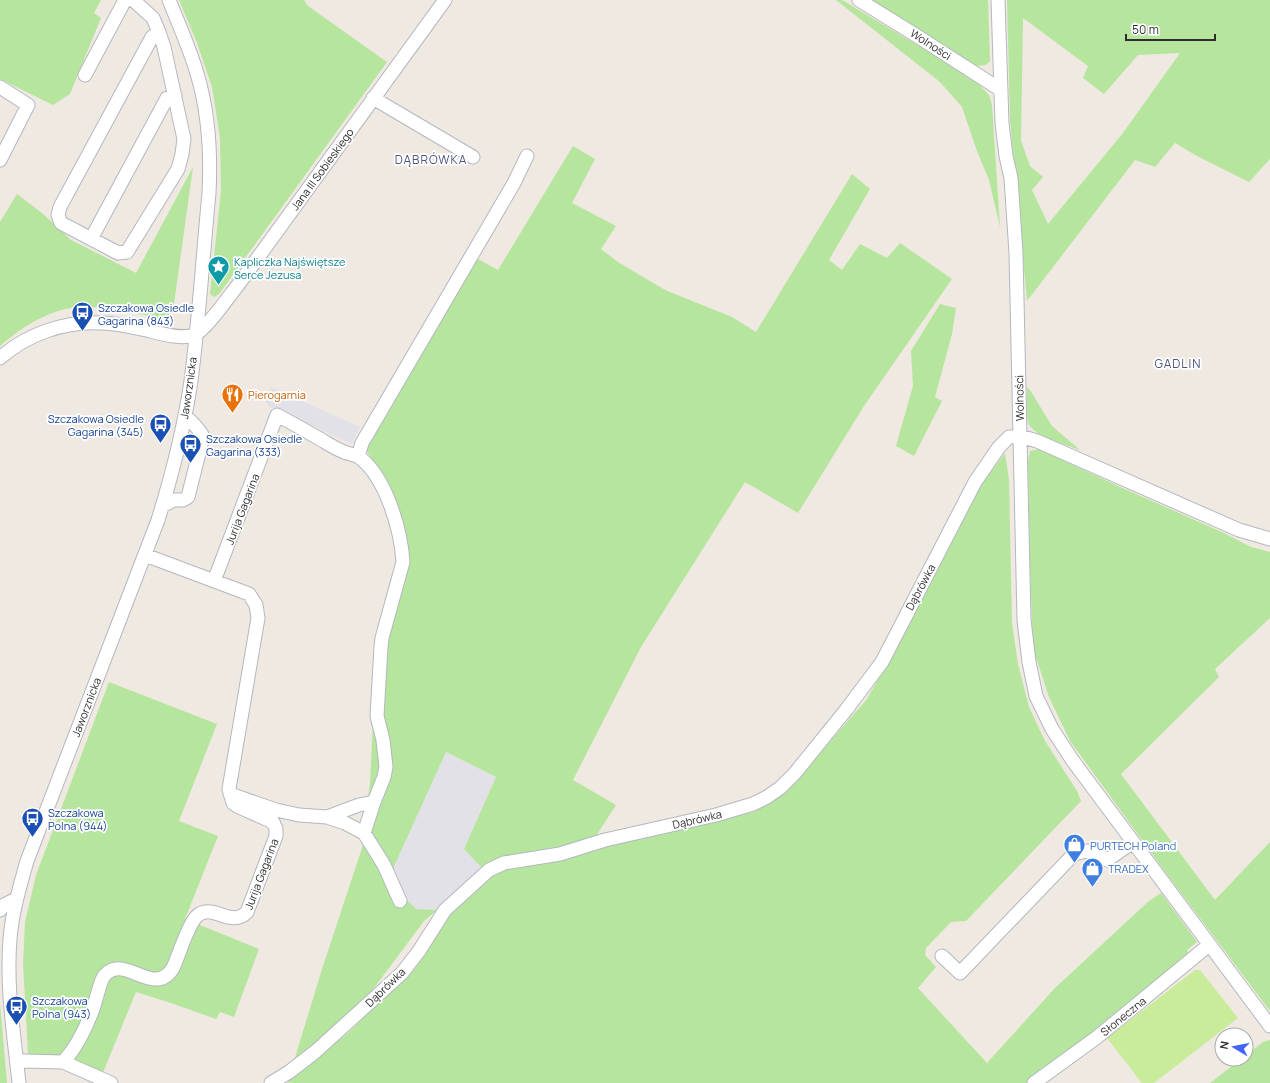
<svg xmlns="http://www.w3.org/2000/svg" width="1270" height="1083" viewBox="0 0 1270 1083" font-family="Manrope,sans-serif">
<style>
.industrial{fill:#e3e1e8}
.green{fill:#b6e59e;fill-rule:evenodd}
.pitch{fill:#c9ec9a}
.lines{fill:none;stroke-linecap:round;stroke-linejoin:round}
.minor-casing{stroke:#b4b7c1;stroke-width:15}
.minor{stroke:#fff;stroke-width:13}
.labels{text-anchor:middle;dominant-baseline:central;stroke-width:3.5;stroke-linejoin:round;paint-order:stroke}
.street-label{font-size:11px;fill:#2e2e2e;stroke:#fff}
.culture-label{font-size:11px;fill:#0d838f;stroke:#fff;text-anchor:start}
.transit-label{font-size:11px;fill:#164399;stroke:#fff;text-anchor:start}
.food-label{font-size:11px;fill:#c56008;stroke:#fff;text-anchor:start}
.shop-label{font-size:11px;fill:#366cbe;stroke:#fff;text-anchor:start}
.neighbourhood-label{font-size:12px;letter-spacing:1px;fill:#4d5680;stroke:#fff}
</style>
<rect width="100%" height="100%" fill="#efe9e1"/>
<path class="industrial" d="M271,387l89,40 -8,17 -84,-38 -3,-7z
M446,752l50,25 -32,72 18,19 -45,42 -21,-1 -14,-14 -11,-22z"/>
<path class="green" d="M0,0h101l-7,13 7,5 -31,76 -17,11 -53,-26z
M179,0h125l4,6 79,56 -168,232 -5,3 -4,-3 11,-103 -1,-53 -8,-51 -15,-44z
M836,0h6l132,79 15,16 3,10 8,122 -11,-47 -12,-29 -15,-44 -22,-25z
M871,0h117l2,61 -4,4 -9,1z
M1007,0h263v159l-21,23 -52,-26 -22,-13 -20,24 -20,-7 -108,141 -17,-182zM1023,18l65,48 -5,12 21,16 34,-39 42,-2 -57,80 -75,91 -16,-34 11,-13 -13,-11 -9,-25z
M573,146l22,13 -23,44 44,23 -15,23 17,13 47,28 67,27 24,15 96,-158 18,15 -41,71 13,10 18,-26 27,14 13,-15 52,36 -88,127 -66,107 -53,-31 -104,165 -68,133 43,25 -20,31 -26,10 -73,13 -15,9 -18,-19 32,-72 -50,-25 -55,121 11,22 14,14 21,1 -13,11 -53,71 -78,72 30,-98 39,-118 8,-65 3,-62 14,-85 14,-111 -8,-33 -27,-42 110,-192 22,12z
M193,167l-20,144 -8,8c-27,-5 -56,-13 -84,-12 -30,1 -59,20 -81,39v-124l17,-28 25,19 29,27 65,33z
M940,304l16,4 -4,26 -17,63 7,4 -28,55 -18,-10 17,-60 -2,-35z
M1027,387l3,3 22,36 28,24c-13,-5 -49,-14 -52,-28 -2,-11 -1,-24 -1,-35z
M1039,449l79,37 106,47 27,14 19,5v66l-55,51 4,8 -98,97 94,126 55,-58v169l-101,-134 -99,-136 -21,-44 -16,-49 -3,-83 -2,-104 2,-10z
M1005,453l4,27 3,143 6,41 11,43 16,34 32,50 4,10 -115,120 -15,1 -25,26 -1,7 11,12 -18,21 69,75 68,-75 94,-87 12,-8 36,49 -10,8 3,5 -111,90 -50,38h-741l3,-8 16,-10 41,-32 37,-36 32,-51 65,-65 18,-11 87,-18 67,-18 100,-22 32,-20 81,-93 48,-85 65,-127z
M109,682l108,42 -38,97 39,15 -33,83 74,30 -25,68 -14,-5 -4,7 -45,-16 -35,-11 -34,83 -42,-18 -32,-3 -5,-91 2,-41 11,-47z
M0,1003l7,80h-7z
M1270,1040v43h-60l31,-24h5v-4l17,-13z"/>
<path class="pitch" d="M1195,970h5l38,48 -84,65h-12l-35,-45z"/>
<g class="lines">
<defs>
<path id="minor" d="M133,0l20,18 6,14 5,15 20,92 -2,15 -4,15 -51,83 -9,1 -57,-30 -3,-8 2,-8 92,-170 7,-5
M859,0l58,36 84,54
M998,0l4,123 4,33 5,22 5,75 8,367 5,42 7,34 16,33 21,32 197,265
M85,75l40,-75
M0,87l28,18 -28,55
M373,98l100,59
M91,239l76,-141 8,-3
M0,358c27,-24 65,-37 101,-35 15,0 30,4 45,7 13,3 35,10 48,5 12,-5 35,-39 44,-50l207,-285
M358,456l4,-13 152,-260 13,-27
M162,506l12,-6h9l5,-3 15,-60c-3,-9 -12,-14 -18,-22
M214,581l63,-166c15,8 29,16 43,24 7,4 14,9 22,12 5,3 12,3 17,6 27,20 42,73 44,105l-21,76 -1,9 -4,69 6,24 3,27 -2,10 -10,25 -10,31
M230,794l46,16 23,5 28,2 32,-12 15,-3
M327,817l18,6 19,10 20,32 16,36
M0,910l4,-5 12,-6
M942,956l18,17 114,-119 13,-3 20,9 26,-18
M17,1062l7,-1 39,1 48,21
M63,1062c14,-15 24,-36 31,-56 2,-6 7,-28 11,-31 20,-22 49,24 68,-7 6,-13 14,-41 23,-51 15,-16 35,12 51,-5l29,-76v-7l-3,-7 -34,-15 -6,-4 -4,-14 29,-171 -2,-13 -7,-11 -104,-39
M19,1083c-5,-48 -13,-96 -9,-144 2,-27 10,-53 17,-78l131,-341c14,-45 26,-92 33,-139 8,-62 12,-126 18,-188 2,-39 0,-78 -11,-116 -7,-26 -19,-52 -29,-77
M271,1083l18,-11 26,-20 87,-79 17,-22 26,-41 44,-40 15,-7 56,-9 45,-14 111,-25 37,-11 14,-7 13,-9 15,-15 51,-63 36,-48 93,-180 24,-35 10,-10 11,-1 17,5 202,89 31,9
M1034,1083l62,-45 113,-93"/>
</defs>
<use href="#minor" class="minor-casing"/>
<use href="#minor" class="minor"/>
</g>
<defs>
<symbol id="sight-pin" viewBox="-11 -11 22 30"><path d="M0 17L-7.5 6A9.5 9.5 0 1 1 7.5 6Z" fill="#0f9aa8" stroke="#fff"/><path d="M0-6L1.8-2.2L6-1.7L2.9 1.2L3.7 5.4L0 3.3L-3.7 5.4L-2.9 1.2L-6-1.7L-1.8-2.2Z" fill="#fff"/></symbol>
<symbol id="bus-pin" viewBox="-11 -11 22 30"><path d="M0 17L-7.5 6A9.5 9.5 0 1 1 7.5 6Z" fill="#1a4fb4" stroke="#fff"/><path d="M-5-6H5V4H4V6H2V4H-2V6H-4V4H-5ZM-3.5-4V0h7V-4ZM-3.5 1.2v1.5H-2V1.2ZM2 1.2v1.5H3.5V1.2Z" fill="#fff"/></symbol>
<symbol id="restaurant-pin" viewBox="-11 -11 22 30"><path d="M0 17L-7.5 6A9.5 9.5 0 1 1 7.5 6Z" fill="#e8710a" stroke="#fff"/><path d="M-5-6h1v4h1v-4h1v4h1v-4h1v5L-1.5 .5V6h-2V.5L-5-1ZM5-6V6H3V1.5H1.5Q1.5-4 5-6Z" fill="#fff"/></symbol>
<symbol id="shop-pin" viewBox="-11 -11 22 30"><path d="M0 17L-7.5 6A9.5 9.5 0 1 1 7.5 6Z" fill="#3f7fe0" stroke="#fff"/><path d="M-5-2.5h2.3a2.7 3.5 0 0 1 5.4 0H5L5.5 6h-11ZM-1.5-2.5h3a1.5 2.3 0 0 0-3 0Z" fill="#fff"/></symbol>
</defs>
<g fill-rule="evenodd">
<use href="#sight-pin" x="206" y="254" width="25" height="34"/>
<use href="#bus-pin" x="70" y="300" width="25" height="34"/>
<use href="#restaurant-pin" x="220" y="382" width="25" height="34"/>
<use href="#bus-pin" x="148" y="412" width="25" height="34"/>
<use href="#bus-pin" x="178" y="432" width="25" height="34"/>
<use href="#bus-pin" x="20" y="806" width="25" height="34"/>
<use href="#shop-pin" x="1062" y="832" width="25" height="34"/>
<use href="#shop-pin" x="1080" y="856" width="25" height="34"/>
<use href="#bus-pin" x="4" y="994" width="25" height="34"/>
</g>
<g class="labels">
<g class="street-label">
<text transform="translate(931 44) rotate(33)">Wolności</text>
<text transform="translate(322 169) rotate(-54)">Jana III Sobieskiego</text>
<text transform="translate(188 388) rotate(-82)">Jaworznicka</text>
<text transform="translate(1019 398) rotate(-91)">Wolności</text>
<text transform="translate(242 509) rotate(-69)">Jurija Gagarina</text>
<text transform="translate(920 587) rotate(-62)">Dąbrówka</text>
<text transform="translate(86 707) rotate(-69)">Jaworznicka</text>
<text transform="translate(697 819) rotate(-13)">Dąbrówka</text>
<text transform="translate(261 874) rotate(-69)">Jurija Gagarina</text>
<text transform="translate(385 987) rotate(-44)">Dąbrówka</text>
<text transform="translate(1123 1016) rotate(-39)">Słoneczna</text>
</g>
<g class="culture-label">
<text x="234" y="261">Kapliczka Najświętsze<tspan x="234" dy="13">Serce Jezusa</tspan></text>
</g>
<g class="transit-label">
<text x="98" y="307">Szczakowa Osiedle<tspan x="98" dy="13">Gagarina (843)</tspan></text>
<text x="144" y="418" text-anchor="end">Szczakowa Osiedle<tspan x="144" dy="13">Gagarina (345)</tspan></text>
<text x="206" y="438">Szczakowa Osiedle<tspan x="206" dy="13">Gagarina (333)</tspan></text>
<text x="48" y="812">Szczakowa<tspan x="48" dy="13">Polna (944)</tspan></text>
<text x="32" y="1000">Szczakowa<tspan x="32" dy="13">Polna (943)</tspan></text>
</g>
<g class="food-label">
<text x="248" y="394">Pierogarnia</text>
</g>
<g class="shop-label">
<text x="1090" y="845">PURTECH Poland</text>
<text x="1108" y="868">TRADEX</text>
</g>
<g class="neighbourhood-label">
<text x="431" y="159">DĄBRÓWKA</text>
<text x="1178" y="363">GADLIN</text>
</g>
</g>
<g transform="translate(1234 1047) rotate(280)"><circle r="19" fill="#ffffff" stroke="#ababab"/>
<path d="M0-3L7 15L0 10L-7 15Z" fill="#4264fb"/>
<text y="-6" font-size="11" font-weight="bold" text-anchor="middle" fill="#2e2e2e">N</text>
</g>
<path d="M1126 34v6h89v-6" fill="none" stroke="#2e2e2e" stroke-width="2"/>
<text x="1132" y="34" font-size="12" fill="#2e2e2e" stroke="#ffffff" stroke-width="3" paint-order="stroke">50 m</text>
</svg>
